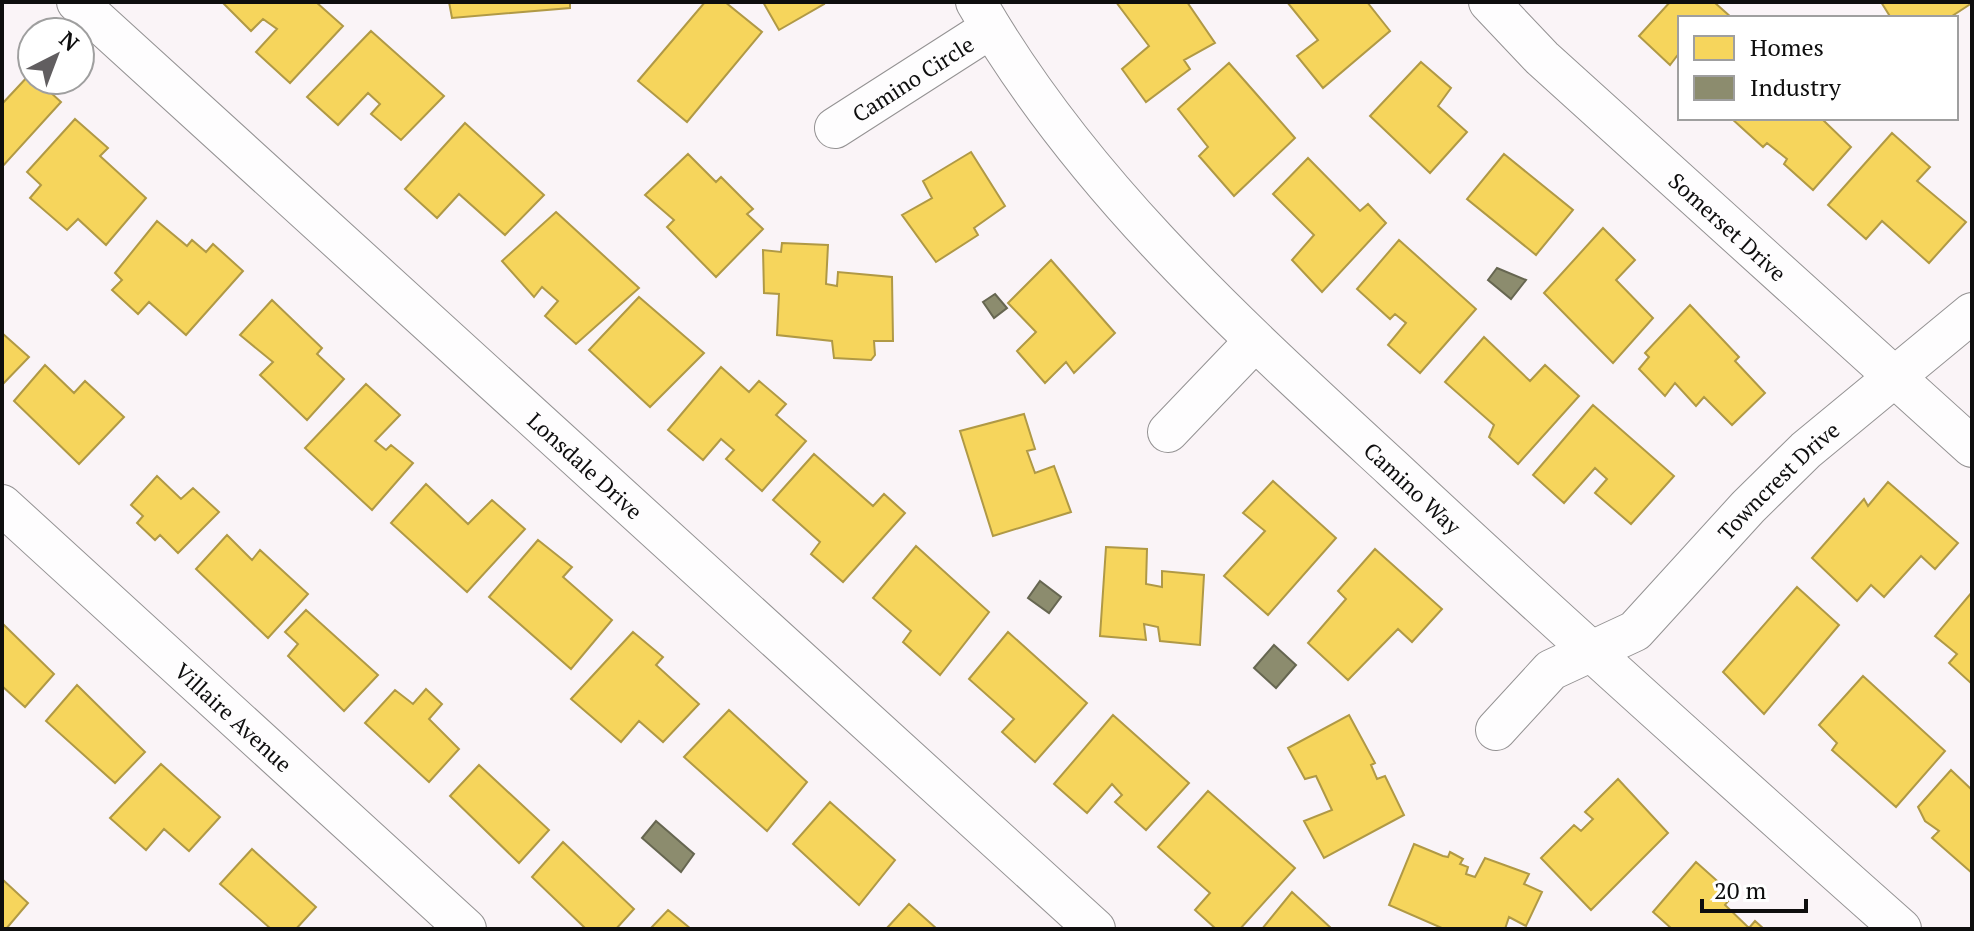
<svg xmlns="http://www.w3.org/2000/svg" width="1974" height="931" viewBox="0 0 1974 931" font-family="'PT Serif',serif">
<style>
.homes{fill:#f6d55c;stroke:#b09945;stroke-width:2}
.industry{fill:#8c8c6e;stroke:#666651;stroke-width:2}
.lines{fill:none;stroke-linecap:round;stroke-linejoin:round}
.minor-casing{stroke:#949293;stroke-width:42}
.minor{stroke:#fefdfe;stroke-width:40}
.labels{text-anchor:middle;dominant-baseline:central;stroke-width:8;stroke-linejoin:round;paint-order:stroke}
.street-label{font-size:22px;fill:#0e0e0e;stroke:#fff}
</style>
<rect width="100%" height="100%" fill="#faf4f7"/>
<path class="homes" d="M222,2h94l27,24 -53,57 -34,-31 21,-23 -14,-10 -12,12z
M449,2h121v6l-118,10z
M705,2h20l37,30 -75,90 -49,-41z
M763,2h60l1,2 -45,26z
M1116,2h71l28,41 -31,17 6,9 -44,33 -24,-33 27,-23z
M1287,2h80l23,29 -67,57 -26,-32 21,-16z
M1670,2h44l18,16h-52v34l-10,13 -31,-29z
M1881,2h91v1l-23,15h-58z
M371,31l73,65 -43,44 -30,-26 9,-10 -12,-11 -30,32 -31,-28z
M1421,62l30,26 -13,18 29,26 -37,41 -60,-57z
M1229,63l66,75 -61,58 -35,-40 9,-9 -30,-38z
M30,74l2,6h5l24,22 -59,65v-63z
M1731,118h90l30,29 -38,43 -29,-26 3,-5 -20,-16 -4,4z
M75,119l33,29 -8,8 46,42 -40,47 -28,-26 -11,11 -37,-32 11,-13 -14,-13z
M465,123l79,72 -39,40 -46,-41 -22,24 -32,-29z
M1892,133l38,34 -13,14 49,41 -37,41 -47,-42 -16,18 -38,-34z
M971,152l34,54 -31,22 4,7 -42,27 -34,-47 30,-17 -9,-17z
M688,154l28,28 5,-5 32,32 -6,5 16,15 -47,48 -49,-50 7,-7 -29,-25z
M1504,154l69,56 -37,45 -69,-56z
M1308,158l52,53 8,-7 18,19 -64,69 -30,-32 22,-25 -41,-41z
M556,212l83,76 -63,56 -31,-28 13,-15 -16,-14 -8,10 -32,-36z
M157,221l30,25 5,-6 14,12 7,-8 30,27 -57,64 -37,-33 -11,12 -26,-24 10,-10 -7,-7z
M1603,228l32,32 -19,20 37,38 -40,45 -69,-70z
M1399,240l77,69 -56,64 -32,-28 18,-22 -11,-9 -5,5 -33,-30z
M782,243l46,2 -2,39 11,2 1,-14 54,5 1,64h-19l1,14 -4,5 -37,-2 -2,-17 -55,-6 2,-41 -15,-1 -1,-43 18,2z
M1051,260l64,73 -41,40 -8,-11 -21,21 -28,-32 19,-19 -28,-29z
M639,297l65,56 -54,54 -61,-57z
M272,300l50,48 -5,6 27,25 -37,41 -47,-45 13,-13 -33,-27z
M1690,305l49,52 -4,4 30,32 -33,32 -28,-28 -8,9 -21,-23 -10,13 -26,-27 10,-12 -4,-4z
M2,333l27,24 -27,28z
M1484,337l46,44 15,-16 34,31 -61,68 -29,-27 5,-12 -49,-43z
M45,365l29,28 11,-12 39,36 -45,47 -65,-63z
M721,367l28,25 10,-11 27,23 -10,11 30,26 -44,50 -36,-32 8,-9 -13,-11 -18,21 -35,-30z
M366,384l34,31 -25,26 11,9 5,-5 22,18 -41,47 -67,-62z
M1593,405l81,71 -43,48 -36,-31 12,-14 -12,-11 -31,35 -31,-28z
M1024,414l11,35 -8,2 8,22 19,-7 17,46 -78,24 -33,-105z
M814,454l59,52 11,-12 21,19 -62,69 -32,-28 9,-12 -47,-42z
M157,476l24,23 12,-11 26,24 -41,41 -18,-18 -5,5 -18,-17 6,-7 -12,-11z
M1273,481l63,57 -68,77 -44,-39 41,-45 -22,-18z
M1888,482l70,61 -23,26 -14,-13 -37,41 -13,-12 -14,16 -45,-43 52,-59 4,7z
M426,484l42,40 24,-24 33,29 -58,63 -76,-69z
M227,535l25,25 8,-10 48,44 -40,44 -72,-69z
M538,540l34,27 -9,10 49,43 -41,49 -82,-72z
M916,546l73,66 -49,63 -37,-33 8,-11 -38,-33z
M1106,547l41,2 -1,35 16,3v-16l42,4 -4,70 -40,-4 -2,-14 -14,-3 2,16 -46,-4z
M1375,549l67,60 -30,33 -14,-13 -50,51 -40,-37 38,-44 -8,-8z
M1797,587l42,38 -75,89 -41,-42z
M1972,592v92l-23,-21 8,-9 -22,-18z
M306,610l72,65 -34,36 -56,-55 10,-12 -13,-12z
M2,623l52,51 -29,33 -23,-21z
M633,632l30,25 -7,8 43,39 -36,38 -24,-21 -18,21 -50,-43z
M1008,632l79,71 -52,59 -33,-30 12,-13 -45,-40z
M1863,676l82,75 -49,56 -64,-57 5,-7 -18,-18z
M77,685l68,67 -30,31 -69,-62z
M426,689l16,15 -13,15 30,30 -30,33 -64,-59 30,-33 18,14z
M729,710l78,72 -40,49 -83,-74z
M1113,715l76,68 -43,47 -31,-28 7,-7 -10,-11 -25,29 -33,-29z
M1349,715l26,48 -4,2 6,14 8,-3 19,39 -80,43 -20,-37 28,-11 -16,-34 -11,3 -17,-31z
M161,764l59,53 -31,34 -25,-22 -18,21 -36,-32z
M479,765l70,65 -30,33 -69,-67z
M1951,770l21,20v83l-40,-35 7,-7 -14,-10 -7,-14z
M1618,779l50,54 -77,77 -50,-52 33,-33 7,6 12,-12 -8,-7z
M1208,791l87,77 -55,61h-24l-21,-19 15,-17 -52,-46z
M830,802l65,58 -36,45 -66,-61z
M563,842l71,67 -18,20h-30l-54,-52z
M1414,844l29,12 5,1 2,-5 13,7 -3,5 8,3 -2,7 9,3 10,-19 44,16 -5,10 18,8 -16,34 -17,-9 -4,12h-61l-55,-24z
M252,849l64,58 -20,22h-25l-51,-45z
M1696,862l37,33 -8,10 24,23 6,-7 9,8h-92l-19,-17z
M2,879l26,24 -22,26h-4z
M1292,892l40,37h-70z
M909,904l28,25h-51z
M668,910l23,19h-41z"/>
<path class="industry" d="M1497,268l29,12 -15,19 -23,-19z
M995,294l12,14 -13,10 -11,-16z
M1040,581l21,16 -12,16 -21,-15z
M1274,645l22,20 -20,23 -22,-20z
M656,821l38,33 -13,18 -39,-34z"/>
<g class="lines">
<defs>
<g id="minor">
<path id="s1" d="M77,2l1018,927"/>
<path id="s2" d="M976,2c105,183 263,325 416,466 167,156 338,309 509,461"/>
<path id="s3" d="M1489,2l53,56 430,389"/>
<path id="s4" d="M835,128l156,-100"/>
<path d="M1168,432l87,-91"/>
<path id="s5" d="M2,505l464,424"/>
<path id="s6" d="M1496,730l55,-60 84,-39 113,-124 58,-57 166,-137"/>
</g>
</defs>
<use href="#minor" class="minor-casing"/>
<use href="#minor" class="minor"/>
</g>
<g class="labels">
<g class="street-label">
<text stroke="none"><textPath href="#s4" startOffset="92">Camino Circle</textPath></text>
<text stroke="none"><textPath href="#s3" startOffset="328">Somerset Drive</textPath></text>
<text stroke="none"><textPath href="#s1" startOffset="688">Lonsdale Drive</textPath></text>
<text stroke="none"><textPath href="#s6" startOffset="382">Towncrest Drive</textPath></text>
<text stroke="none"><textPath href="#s2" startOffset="656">Camino Way</textPath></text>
<text stroke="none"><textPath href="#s5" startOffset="314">Villaire Avenue</textPath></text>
</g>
</g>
<rect width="1974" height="931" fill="none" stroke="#0e0e0e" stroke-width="8"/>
<rect x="1678" y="16" width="280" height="104" fill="#ffffff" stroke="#9f9f9f" stroke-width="2"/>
<rect x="1694" y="36" width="40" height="24" fill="#f6d55c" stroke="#9f9f9f" stroke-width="2"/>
<text x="1750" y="56" font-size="24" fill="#0e0e0e">Homes</text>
<rect x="1694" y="76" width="40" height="24" fill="#8c8c6e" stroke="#9f9f9f" stroke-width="2"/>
<text x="1750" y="96" font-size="24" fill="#0e0e0e">Industry</text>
<g transform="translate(56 56) rotate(42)"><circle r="38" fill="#ffffff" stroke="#9f9f9f" stroke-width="2"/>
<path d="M0-6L14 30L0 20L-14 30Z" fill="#615e60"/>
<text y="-12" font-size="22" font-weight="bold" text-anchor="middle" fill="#0e0e0e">N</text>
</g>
<path d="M1702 899v12h104v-12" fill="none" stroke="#0e0e0e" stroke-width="4"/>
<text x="1714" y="899" font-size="24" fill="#0e0e0e" stroke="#ffffff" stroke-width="6" paint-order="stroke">20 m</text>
</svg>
